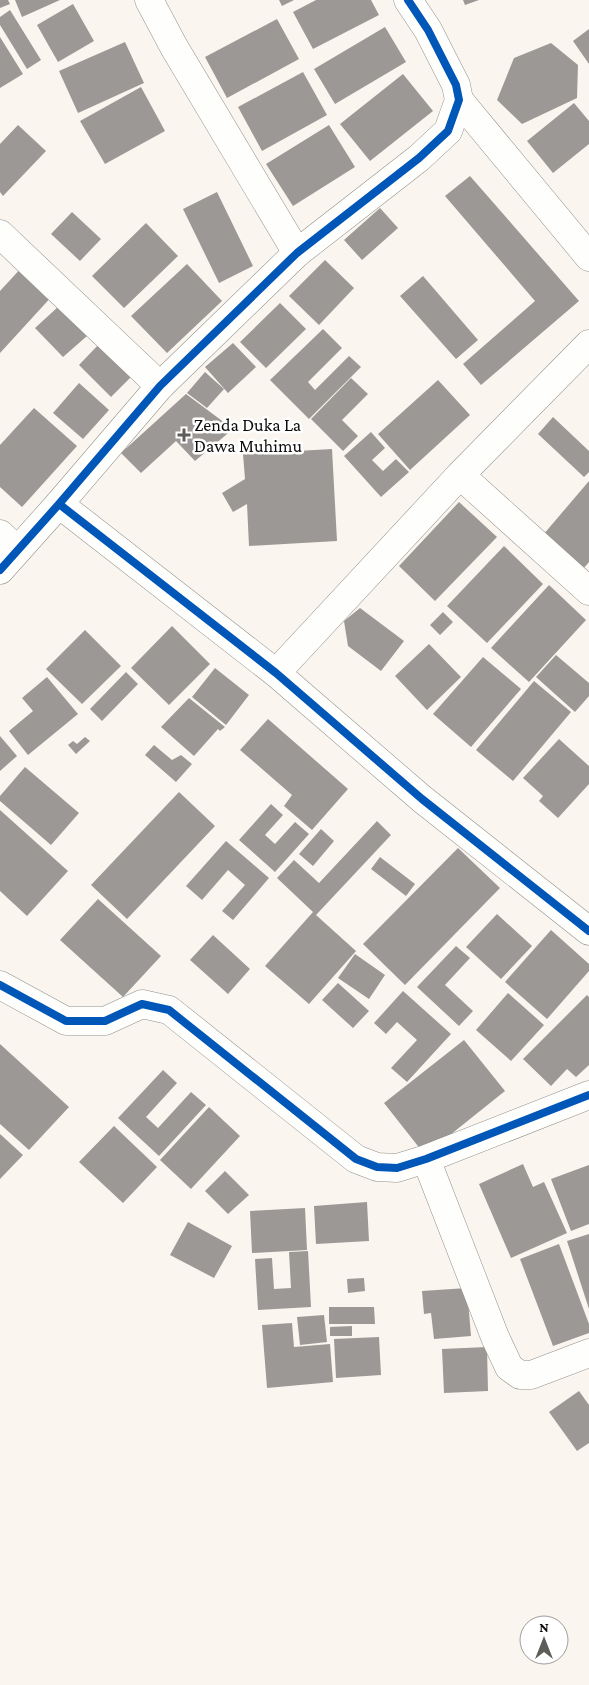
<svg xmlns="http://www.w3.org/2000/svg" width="589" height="1685" viewBox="0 0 589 1685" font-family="'Crimson Pro',serif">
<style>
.building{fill:#9c9895}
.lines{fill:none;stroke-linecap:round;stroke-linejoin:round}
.minor-casing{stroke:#93908d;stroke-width:29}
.tertiary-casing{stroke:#93908d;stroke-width:29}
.minor{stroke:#fefefc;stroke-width:28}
.tertiary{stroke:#fefefc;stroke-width:28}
.cycleway-casing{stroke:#fff;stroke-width:11}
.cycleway{stroke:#0057b8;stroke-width:8}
.poi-dot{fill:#5f5d5a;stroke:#fff;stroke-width:2}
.labels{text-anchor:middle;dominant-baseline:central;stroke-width:5;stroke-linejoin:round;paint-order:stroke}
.poi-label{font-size:18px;fill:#0b0b0b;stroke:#fff;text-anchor:start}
</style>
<rect width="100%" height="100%" fill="#faf5ee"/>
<path class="building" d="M0,0h8l2,4 -10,4z
M15,0h45l-38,17z
M279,0h15l-12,6z
M316,0h55l8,15 -66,34 -20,-37z
M463,0h16l-14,5z
M73,4l21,37 -36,21 -21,-37z
M10,10l31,50 -14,9 -27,-44v-8z
M277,19l22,40 -72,39 -22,-41z
M385,27l21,35 -71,42 -21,-35z
M589,29v35l-16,-23z
M0,37l23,37 -23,14z
M125,42l19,41 -66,30 -19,-42z
M551,43l27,22 -1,33 -55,26 -25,-24 17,-42z
M303,72l24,43 -65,36 -24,-44z
M403,74l30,37 -63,50 -30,-37z
M141,87l24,44 -60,33 -25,-43z
M574,103l15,18v23l-36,29 -26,-32z
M18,125l28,26 -43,45 -3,-4v-48z
M329,125l26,42 -62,39 -27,-42z
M470,176l109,125 -98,84 -18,-21 72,-63 -90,-105z
M217,192l36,74 -34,17 -36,-74z
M380,208l18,20 -36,32 -18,-20z
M72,212l29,27 -21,22 -29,-27z
M146,223l32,33 -54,52 -32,-32z
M325,260l29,28 -35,37 -30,-29z
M187,264l35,37 -55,52 -36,-37z
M23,266l31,28 -54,59v-62z
M423,276l55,64 -22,19 -56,-63z
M280,303l26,26 -40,39 -26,-26z
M59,306l28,30 -24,21 -28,-29z
M323,329l19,19 -34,34 7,8 34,-34 12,11 -52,52 -39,-39z
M101,342l33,32 -23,23 -32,-32z
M233,343l23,24 -28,26 -23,-26z
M205,372l19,17 -17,19 -20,-15z
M351,378l17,16 -26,26 16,16 -15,15 -32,-32z
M438,380l32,35 -60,55 -32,-36z
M79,383l30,27 -26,29 -30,-26z
M186,394l47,35 -38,32 -19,-20 -35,32 -20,-20z
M34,408l43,38 -55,61 -22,-20v-42z
M553,417l36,34v21l-5,5 -46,-43z
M371,432l14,16 -13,12 11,11 13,-12 13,13 -28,25 -37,-41z
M332,449l5,92 -88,5 -2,-42 -14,8 -11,-19 23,-14 -2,-25z
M589,481v81l-6,7 -40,-34z
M459,502l38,35 -62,64 -36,-35z
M504,546l39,38 -56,59 -40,-37z
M549,585l37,35 -57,62 -38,-34z
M360,608l44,33 -23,30 -33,-25 -4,-25z
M443,612l10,10 -13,13 -10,-10z
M172,626l38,38 -41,41 -38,-37z
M85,630l36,36 -39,38 -36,-35z
M429,644l32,33 -34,33 -32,-34z
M556,655l33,28v13l-14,16 -39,-35z
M483,657l38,32 -50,58 -38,-33z
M215,668l34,27 -23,30 -34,-28z
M126,672l12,12 -36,37 -12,-12z
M47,677l31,37 -50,41 -19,-24 24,-20 -11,-13z
M534,681l37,31 -58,69 -37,-31z
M189,698l36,29 -5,4 -2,-2 -24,27 -33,-29z
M268,719l80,70 -36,41 -28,-24 8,-11 -52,-45z
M0,736l17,20 -17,15z
M85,737l5,4 -14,13 -8,-9 5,-4 4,3z
M559,739l30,27v18l-31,34 -19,-17 4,-5 -20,-18z
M154,745l18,15 9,-5 11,9 -16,18 -31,-27z
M25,767l54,46 -28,32 -51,-44v-5z
M179,792l36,34 -88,93 -36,-34z
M271,804l12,11 -18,20 10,9 20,-22 14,12 -34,38 -36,-32z
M0,810l68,61 -41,45 -27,-25z
M377,821l14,14 -75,80 40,36 -47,53 -44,-38 48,-54 -36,-34 17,-18 25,23z
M321,829l13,12 -21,25 -14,-12z
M226,841l43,37 -36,42 -11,-9 23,-26 -17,-15 -26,30 -16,-14z
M458,848l42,40 -95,97 -42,-41z
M380,857l35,27 -9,12 -35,-27z
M98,899l63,57 -38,41 -63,-57z
M497,914l35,32 -31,33 -35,-32z
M551,930l38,34v7l-42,48 -42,-37z
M213,935l37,34 -22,25 -38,-34z
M456,946l14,12 -25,27 28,26 -14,15 -42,-39z
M355,954l30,21 -16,24 -31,-21z
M338,983l31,28 -16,17 -31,-28z
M403,991l48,43 -44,48 -16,-14 26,-28 -20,-18 -11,12 -12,-11z
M508,993l36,32 -33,36 -35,-31z
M587,995l2,2v68l-13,12 -9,-8 -16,17 -28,-27z
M464,1040l41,51 -80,64 -41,-52z
M0,1044l69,63 -40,43 -29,-26z
M163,1070l14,13 -31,34 12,11 33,-36 15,13 -47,51 -41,-38z
M209,1107l31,29 -49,53 -31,-29z
M114,1126l43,41 -34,36 -44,-41z
M0,1134l23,21 -23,24z
M523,1164l10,23 11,-5 23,51 -56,25 -32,-74z
M589,1165v59l-18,7 -20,-52z
M225,1171l24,24 -21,19 -23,-23z
M367,1202l2,39 -53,3 -2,-38z
M305,1208l2,42 -55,3 -2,-42z
M188,1222l44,24 -18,32 -44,-23z
M589,1234v75l-22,-68z
M559,1244l30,80v9l-36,13 -33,-87z
M308,1251l3,56 -53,3 -3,-51 17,-1 2,31 17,-1 -2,-36z
M364,1278l1,13 -17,2 -1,-14z
M467,1288l4,48 -37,3 -3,-26 -7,1 -2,-23z
M329,1307h45l1,17h-46z
M324,1315l3,27 -27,3 -3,-28z
M292,1323l2,24 36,-3 3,38 -66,6 -5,-63z
M352,1326v10h-22v-9z
M379,1337l2,38 -45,3 -2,-39z
M487,1347l1,44 -44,2 -2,-44z
M579,1391l10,14v38l-12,8 -28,-39z"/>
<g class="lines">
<defs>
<path id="minor" d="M149,0l25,47 123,206
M459,100l130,157
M0,234l160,152
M460,475l129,116
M59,504l217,169 146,126 167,132
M0,534l17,16
M276,673l184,-198 129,-131
M0,985l66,36h39l37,-17 27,6 187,149 21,8 20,1 29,-9 163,-64
M426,1159l69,178 14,30 11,8h11l58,-22"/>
<path id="tertiary" d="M0,570l59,-66 101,-118 137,-133 122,-95 29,-27 11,-31 -3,-15 -28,-55 -20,-30"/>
</defs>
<use href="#minor" class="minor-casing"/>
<use href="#tertiary" class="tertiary-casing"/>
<use href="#minor" class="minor"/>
<use href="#tertiary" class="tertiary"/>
<defs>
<path id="cycleway" d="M59,504l217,169 146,126 167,132
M0,570l59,-66 101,-118 137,-133 122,-95 29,-27 11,-31 -3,-15 -28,-55 -20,-30
M0,985l66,36h39l37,-17 27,6 187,149 21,8 20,1 29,-9 163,-64"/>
</defs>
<use href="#cycleway" class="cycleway-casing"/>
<use href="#cycleway" class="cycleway"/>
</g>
<path class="poi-dot" d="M181.5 427.5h5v5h5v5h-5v5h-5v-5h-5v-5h5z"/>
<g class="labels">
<g class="poi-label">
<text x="194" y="425">Zenda Duka La<tspan x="194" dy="21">Dawa Muhimu</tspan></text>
</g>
</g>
<g transform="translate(544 1640)"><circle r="24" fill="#ffffff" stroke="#9d9d9d"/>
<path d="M0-4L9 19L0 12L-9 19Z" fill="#5f5d5a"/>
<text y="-8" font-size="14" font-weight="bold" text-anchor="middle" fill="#0b0b0b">N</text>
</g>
</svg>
